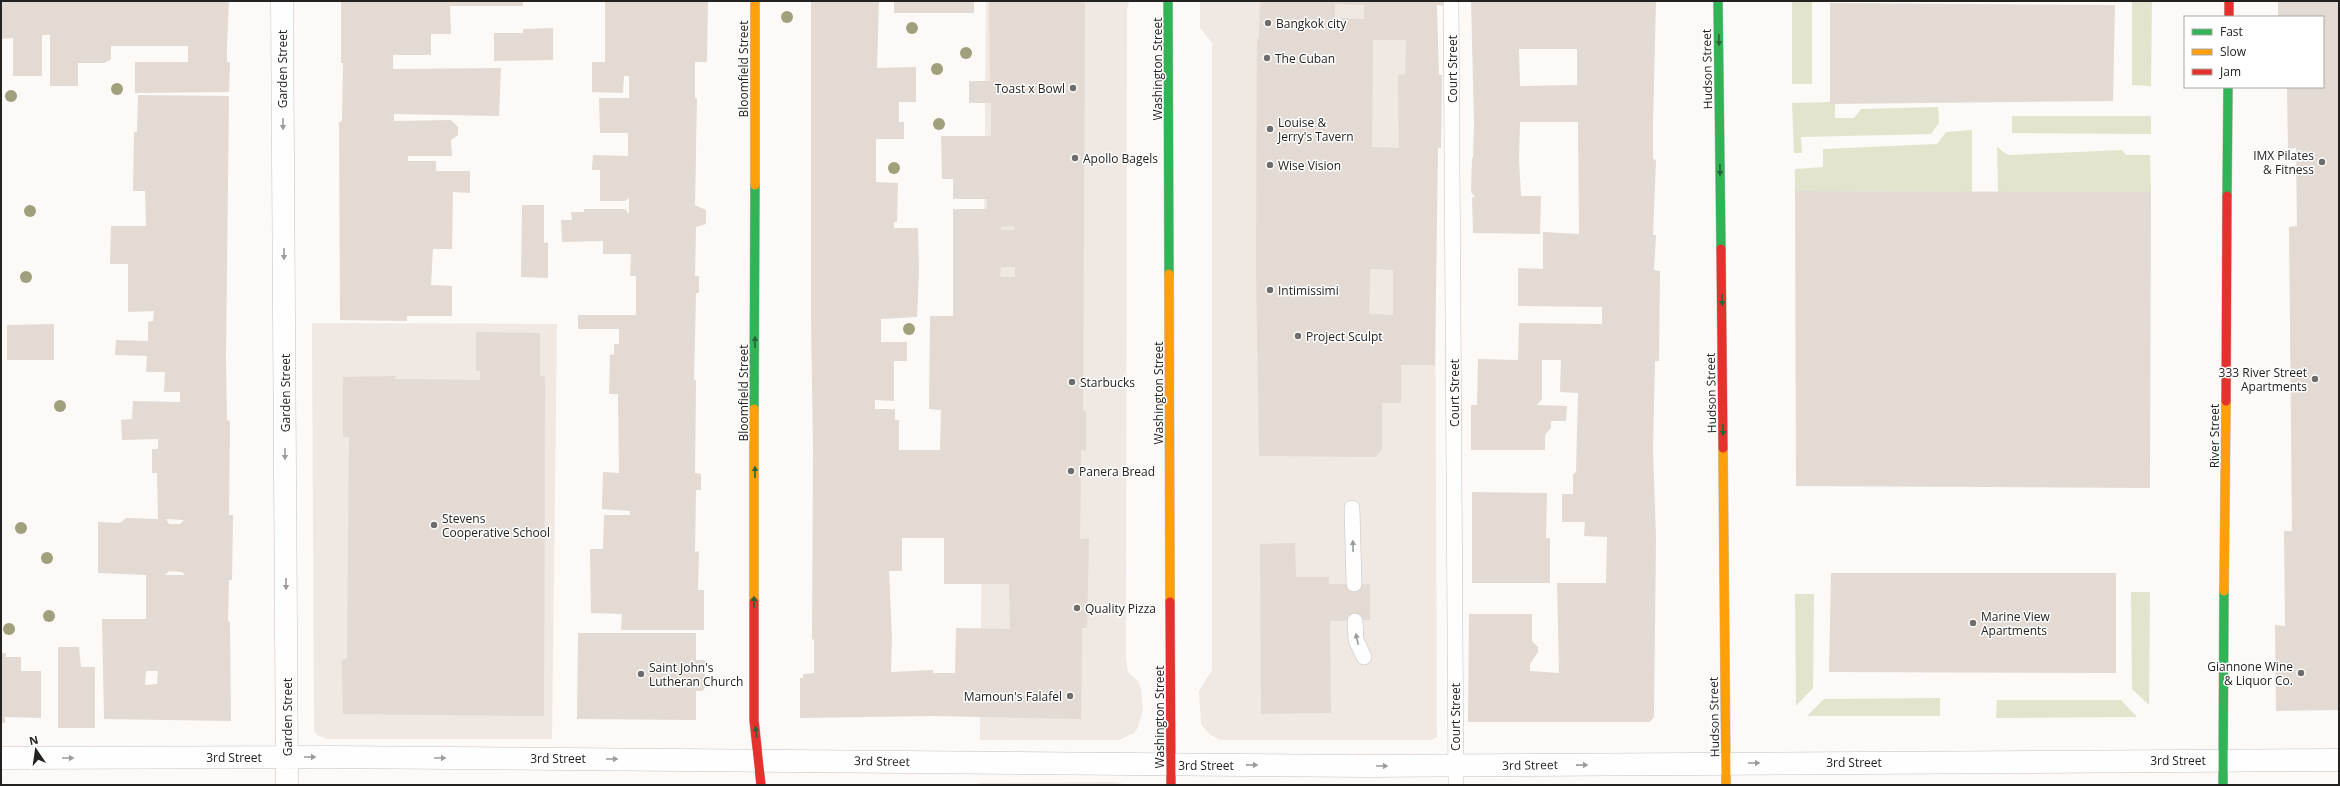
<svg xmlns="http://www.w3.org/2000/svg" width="2340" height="786" viewBox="0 0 2340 786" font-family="'Open Sans',sans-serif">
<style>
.built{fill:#efe8e3}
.green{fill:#e3e4ce}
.building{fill:#e2dad3;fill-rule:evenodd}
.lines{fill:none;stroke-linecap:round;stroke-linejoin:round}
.lane-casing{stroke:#c4c2c1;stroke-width:16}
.street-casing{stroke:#c4c2c1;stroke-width:23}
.fast-casing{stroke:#c4c2c1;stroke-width:10}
.slow-casing{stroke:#c4c2c1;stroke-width:10}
.jam-casing{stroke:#c4c2c1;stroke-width:10}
.lane{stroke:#fffefe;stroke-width:15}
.street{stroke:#fffefe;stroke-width:22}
.fast{stroke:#30b455;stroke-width:9}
.slow{stroke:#ff9f0a;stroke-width:9}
.jam{stroke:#e5322d;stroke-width:9}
.tree{fill:#a0a07c}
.oneway{fill:#296438}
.oneway2{fill:#9c9b9a}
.poi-dot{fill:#6f6d6b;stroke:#fff;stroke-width:1.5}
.labels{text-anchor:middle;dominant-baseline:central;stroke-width:3;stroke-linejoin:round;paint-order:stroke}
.poi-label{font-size:12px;fill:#232220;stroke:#fff;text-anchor:start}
.street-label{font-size:12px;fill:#232220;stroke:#fff}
</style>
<rect width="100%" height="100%" fill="#fcf9f7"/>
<path class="built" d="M986,1h144l-3,7 -1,650 2,14 10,9 3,8 2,21 -5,17 -4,6 -15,7h-139z
M1200,1h234l3,736 -6,3h-211l-11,-6 -8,-10 -2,-33 13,-21v-627l-12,-15z
M312,323l245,1 -5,415h-225l-10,-4 -3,-4z
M1116,782l10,3h-147v-2z
M1434,784v1h-206l3,-1z"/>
<path class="green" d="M1792,1h20v83h-20z
M2132,1h20l-1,85 -19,-1z
M1830,102l1,2h4v14h19l7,-9 77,-2 1,16 -8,11 -130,3 1,16h-8l-2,-50z
M2012,116h139v18l-139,-1z
M1972,130v62l-177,-1v-22l28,-2v-18l114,-5 9,-12z
M1997,146l6,6 6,3 113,-5 4,5h24l1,37h-153z
M2131,592h19l-1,113 -17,-16z
M1795,594h19l-1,94 -17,18z
M1940,698v18h-133l17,-17z
M1997,700h124l16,17 -141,1z"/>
<path class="building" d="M1,1h228l-2,45v16h3l-1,30 -94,1v-31h53v-16h-77v13l-6,4h-27v23h-28v-51h-8v41h-29v-38l-12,1z
M341,1h182v5h-73l1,28h-20v21h-38v14l108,-1 -2,48 -105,-2v7l57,-1 7,7v8l-7,5 1,16h-44v5h28v10h34v22l-17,-1 -1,57h-19l-2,36 21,1v30h-45v5l-67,-1 -1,-198 3,-1 1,-58h-2z
M605,1h103l-1,61h-12v36h2l-2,107 11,5v14l-10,3 -1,49h4v17h-3l-2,87h2l-1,93 6,1v16h-5l-1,62 4,-1 -1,39h6v40h-83l1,-16 -31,-1 -1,-64h13l1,-34h26v-4l-28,-2 1,-37 16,1 -1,-79h-9l1,-40 4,1v-11h5v-15h-41v-14h58v-39h-6l1,-22h-28v-13l-41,1 -1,-22h11l-1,-8h13v-3h41l4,5v-16l-4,3h-25v-31h-8l1,-15 35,1v-23h-28l-1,-35h30v-22h-5l-1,17 -31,-1v-30h13z
M811,1h68l-2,67 39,-1v35h-17v20h5v17h-28v43l22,1 -1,39h-3v6h24l1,44 -2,45 -36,2v23h26v19h-13v40l-19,-1v9h20v11h4v30h41l1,-40 -12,-1 1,-93h23v-107h34v-10h-34v-20h-11l-1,-43h50v-33h-22v-22h21l-1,-80h96l-2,410h3v40l-5,-1 -1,89 9,-1 -2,90h-5l-1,91 -149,-3 -132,2v-40h3v-4l11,-1v-34l-2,1 1,-190 -2,-131zM1014,226l1,4h-14v-3zM1001,267h14v10h-15zM902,538h42v46h65l1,45 -54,-1 -1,45h-22v-3l-42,2 1,-34 -3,-67h13z
M894,1h80v12h-80z
M1260,1h184v5l-7,-1 2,70h3l-1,73h-3l-3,217h-34v38h-19v47l-7,7 -116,-1 -3,-188 1,-229h2zM1335,4l29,1v14l-23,-1 -1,6h-5zM1373,40h33l-1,34 -7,1 1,73 -27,-1zM1370,269l23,1v45l-24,-1z
M1471,1h185l-3,122v36l3,1 -3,75h3l-2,35 6,1 -1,90h-4l-2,88 3,89 -2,179 -4,5h-182l1,-108h63v27l6,6v5l-8,12v7l29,2 -2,-90h49l1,-46 -23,-1 1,-14h-23v-28h11v-20l3,-2 2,-79 -18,-1 1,-32h-19v39l-5,6 30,1 -1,15h-15v7l-6,7v15h-74v-45h6l1,-46 40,1 1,-37 83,1v-17l-84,-1v-38l25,1v-37l36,2 -1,-112h-58l-1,37 2,37h20l-1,38 -67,-1 -1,-36h3l-4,-5 1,-34h1l1,-36zM1519,49h58v36l-57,1z
M2278,1h61v709l-63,1 -1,-86 10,1 -1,-95h8l-3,-304 8,-1 -1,-78 -8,1 -1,-62h36v-70h-45z
M1830,3l285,2 -2,96 -283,3z
M553,28v32l-59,1v-28h29v-4z
M138,95l91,1 -3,261 1,63 3,1 -1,94h4l-1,65h-3l-1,41 2,1 1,99 -127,-2 -2,-100h44v-44l-48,-2v-51l22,1 6,-5 32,1 -1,-46h-5v-24h6v-10l-36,1 -1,-20 11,-1 1,-18 47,1v-10h-16l1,-20h-19l1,-16 -32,-1 1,-15 32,1v-19l5,-1 1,-10 -26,1v-48h-18l1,-38h35l-1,-35h-12l1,-59 41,1 -38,-1zM166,519l18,1 -4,4h-11zM169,571l13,1 3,3h-20zM146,671h12l-1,13 -12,1z
M1795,191l356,1 -1,296 -354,-2z
M522,205h22v38l4,-1v36l-27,-1z
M54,324v36h-47v-35z
M476,332l64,1v43l5,1 -1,339 -201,-2 -1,-54 5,-1 2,-222h-6v-60l53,-1 -1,3 85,1v-9h-4z
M1472,492l75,1 -1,45h4v45h-78z
M1295,543l1,34h33v7h41v36l-40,1 1,92 -70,1 -1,-170z
M1831,573h285v100l-287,-1z
M578,633h118v27h9v28l-3,3h-6v29l-119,-1z
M58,647h21l2,20h14v61h-37z
M1,653h5v4h15v14h20v47l-36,-1v6h-4z"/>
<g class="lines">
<defs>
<path id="lane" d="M1451,1l5,784
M1352,508l2,76
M1355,621l1,19 8,17"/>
<path id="street" d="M282,1l5,784
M1,758l329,-1 1035,9 974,-6"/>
<path id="fast" d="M1168,1l1,273
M1718,1l3,248
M2227,196l1,-109
M754,409l1,-224
M2223,785l1,-194"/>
<path id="slow" d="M755,185v-184
M1169,274l1,328
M1723,448l3,337
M2224,591l2,-190
M754,602v-193"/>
<path id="jam" d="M2229,1v16
M1721,249l2,199
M2226,401l1,-205
M754,602v118l7,65
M1170,602l1,183"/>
</defs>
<use href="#lane" class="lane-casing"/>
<use href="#street" class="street-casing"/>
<use href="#fast" class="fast-casing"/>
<use href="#slow" class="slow-casing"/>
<use href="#jam" class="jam-casing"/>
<use href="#lane" class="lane"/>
<use href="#street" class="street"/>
<use href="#fast" class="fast"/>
<use href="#slow" class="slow"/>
<use href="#jam" class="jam"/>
</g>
<g class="tree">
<circle cx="787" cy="17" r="6"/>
<circle cx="912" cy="28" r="6"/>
<circle cx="966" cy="53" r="6"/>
<circle cx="937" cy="69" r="6"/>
<circle cx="117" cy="89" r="6"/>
<circle cx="11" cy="96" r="6"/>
<circle cx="939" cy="124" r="6"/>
<circle cx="894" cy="168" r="6"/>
<circle cx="30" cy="211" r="6"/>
<circle cx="26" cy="277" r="6"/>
<circle cx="909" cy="329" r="6"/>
<circle cx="60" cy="406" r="6"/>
<circle cx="21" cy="528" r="6"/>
<circle cx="47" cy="558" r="6"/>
<circle cx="49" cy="616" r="6"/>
<circle cx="9" cy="629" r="6"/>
</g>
<defs><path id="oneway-solid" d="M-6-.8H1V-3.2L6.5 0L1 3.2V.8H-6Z"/></defs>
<g class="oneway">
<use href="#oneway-solid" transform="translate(1719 40) rotate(89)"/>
<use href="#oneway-solid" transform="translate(1720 170) rotate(89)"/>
<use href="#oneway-solid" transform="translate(1722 300) rotate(89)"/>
<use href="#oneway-solid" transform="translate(755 342) rotate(-90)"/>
<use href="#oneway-solid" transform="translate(1723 430) rotate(89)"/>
<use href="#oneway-solid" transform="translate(755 472) rotate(-90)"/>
<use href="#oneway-solid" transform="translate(754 602) rotate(-90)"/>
<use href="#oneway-solid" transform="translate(756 732) rotate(-97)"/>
</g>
<g class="oneway2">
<use href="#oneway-solid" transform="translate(283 124) rotate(90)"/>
<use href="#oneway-solid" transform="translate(284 254) rotate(90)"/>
<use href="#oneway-solid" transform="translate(285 454) rotate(90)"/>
<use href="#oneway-solid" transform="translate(1353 546) rotate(-91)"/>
<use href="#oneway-solid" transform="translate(286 584) rotate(90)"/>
<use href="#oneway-solid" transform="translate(1357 639) rotate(-103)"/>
<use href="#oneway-solid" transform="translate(310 757)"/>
<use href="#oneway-solid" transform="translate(68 758)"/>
<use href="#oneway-solid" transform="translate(440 758)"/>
<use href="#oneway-solid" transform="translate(612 759)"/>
<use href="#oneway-solid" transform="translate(1754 763)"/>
<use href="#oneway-solid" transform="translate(1252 765) rotate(1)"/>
<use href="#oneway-solid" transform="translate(1582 765) rotate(-1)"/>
<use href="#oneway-solid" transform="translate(1382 766)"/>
</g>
<g class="poi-dot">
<circle cx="1268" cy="23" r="4"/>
<circle cx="1267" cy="58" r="4"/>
<circle cx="1073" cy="88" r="4"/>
<circle cx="1270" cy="129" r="4"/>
<circle cx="1075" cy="158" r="4"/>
<circle cx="2322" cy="162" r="4"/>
<circle cx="1270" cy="165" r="4"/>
<circle cx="1270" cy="290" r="4"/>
<circle cx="1298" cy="336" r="4"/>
<circle cx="2315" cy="379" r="4"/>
<circle cx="1072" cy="382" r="4"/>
<circle cx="1071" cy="471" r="4"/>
<circle cx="434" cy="525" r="4"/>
<circle cx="1077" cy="608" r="4"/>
<circle cx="1973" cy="623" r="4"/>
<circle cx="2301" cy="673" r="4"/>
<circle cx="641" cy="674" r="4"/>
<circle cx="1070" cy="696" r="4"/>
</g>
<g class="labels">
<g class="poi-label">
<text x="1276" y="23">Bangkok city</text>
<text x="1275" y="58">The Cuban</text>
<text x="1065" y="88" text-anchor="end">Toast x Bowl</text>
<text x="1278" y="122">Louise &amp;<tspan x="1278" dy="14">Jerry's Tavern</tspan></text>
<text x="2314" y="155" text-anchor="end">IMX Pilates<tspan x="2314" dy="14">&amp; Fitness</tspan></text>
<text x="1083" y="158">Apollo Bagels</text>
<text x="1278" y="165">Wise Vision</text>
<text x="1278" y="290">Intimissimi</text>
<text x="1306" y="336">Project Sculpt</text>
<text x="2307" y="372" text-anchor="end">333 River Street<tspan x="2307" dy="14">Apartments</tspan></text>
<text x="1080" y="382">Starbucks</text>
<text x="1079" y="471">Panera Bread</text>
<text x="442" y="518">Stevens<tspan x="442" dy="14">Cooperative School</tspan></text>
<text x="1085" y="608">Quality Pizza</text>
<text x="1981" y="616">Marine View<tspan x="1981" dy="14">Apartments</tspan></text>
<text x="2293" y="666" text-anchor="end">Giannone Wine<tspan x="2293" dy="14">&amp; Liquor Co.</tspan></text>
<text x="649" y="667">Saint John's<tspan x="649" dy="14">Lutheran Church</tspan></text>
<text x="1062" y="696" text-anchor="end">Mamoun's Falafel</text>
</g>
<g class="street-label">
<text transform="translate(282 69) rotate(-90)">Garden Street</text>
<text transform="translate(743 69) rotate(-90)">Bloomfield Street</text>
<text transform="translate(1157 69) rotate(-90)">Washington Street</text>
<text transform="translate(1452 69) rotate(-90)">Court Street</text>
<text transform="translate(1707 69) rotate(-91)">Hudson Street</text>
<text transform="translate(285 393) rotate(-90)">Garden Street</text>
<text transform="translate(743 393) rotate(-90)">Bloomfield Street</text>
<text transform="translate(1158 393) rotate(-90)">Washington Street</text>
<text transform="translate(1454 393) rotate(-90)">Court Street</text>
<text transform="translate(1711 393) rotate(-91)">Hudson Street</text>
<text transform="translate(2214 436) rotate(-90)">River Street</text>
<text transform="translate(287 717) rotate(-90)">Garden Street</text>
<text transform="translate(1159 717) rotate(-90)">Washington Street</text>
<text transform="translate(1455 717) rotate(-90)">Court Street</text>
<text transform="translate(1714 717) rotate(-91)">Hudson Street</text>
<text x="234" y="757">3rd Street</text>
<text x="558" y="758">3rd Street</text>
<text x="2178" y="760">3rd Street</text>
<text transform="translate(882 761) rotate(1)">3rd Street</text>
<text x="1854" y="762">3rd Street</text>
<text x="1206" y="765">3rd Street</text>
<text transform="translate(1530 765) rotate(-1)">3rd Street</text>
</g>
</g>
<rect width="2340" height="786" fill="none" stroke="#232220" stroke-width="4"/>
<rect x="2184" y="16" width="140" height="72" fill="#ffffff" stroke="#a7a7a6"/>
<rect x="2192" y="29" width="20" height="6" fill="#30b455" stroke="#a7a7a6"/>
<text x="2220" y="36" font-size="12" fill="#232220">Fast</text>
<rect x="2192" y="49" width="20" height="6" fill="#ff9f0a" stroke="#a7a7a6"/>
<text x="2220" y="56" font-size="12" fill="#232220">Slow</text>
<rect x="2192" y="69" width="20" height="6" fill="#e5322d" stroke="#a7a7a6"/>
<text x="2220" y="76" font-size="12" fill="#232220">Jam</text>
<g transform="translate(36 750) rotate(347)" stroke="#ffffff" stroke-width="3" paint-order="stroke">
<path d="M0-3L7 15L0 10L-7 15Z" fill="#232220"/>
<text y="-6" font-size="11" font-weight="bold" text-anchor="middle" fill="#232220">N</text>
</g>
</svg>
